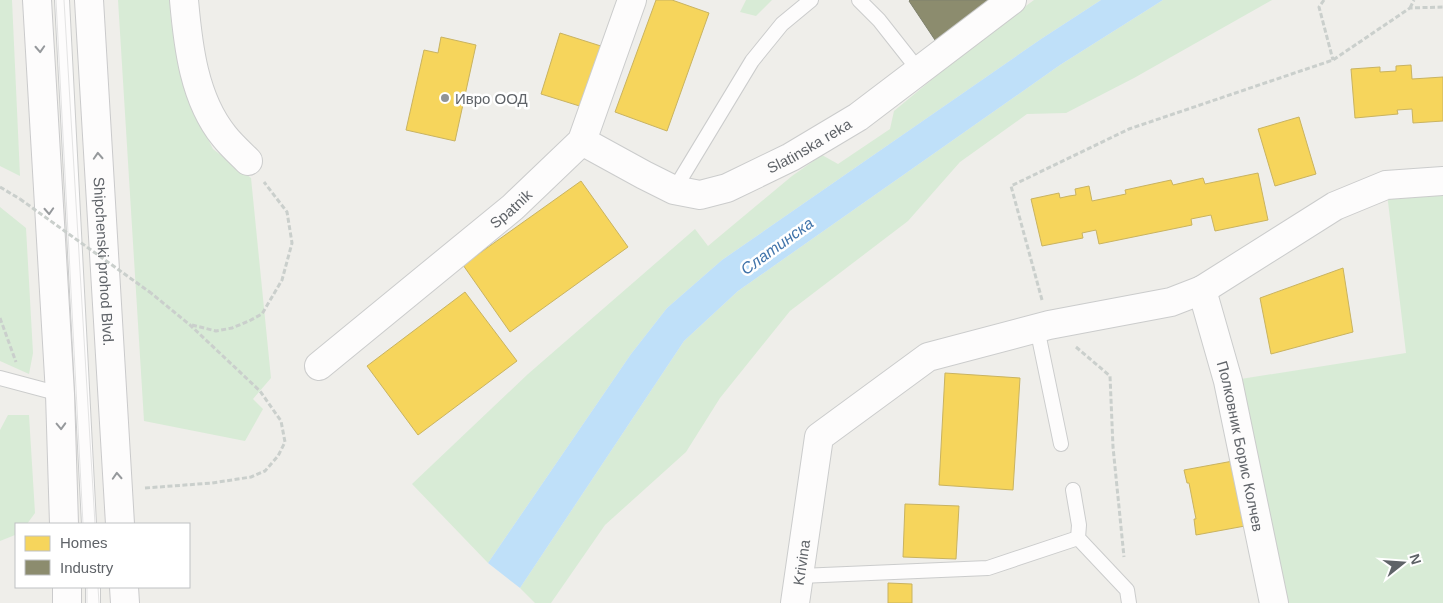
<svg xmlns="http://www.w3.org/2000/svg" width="1443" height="603" viewBox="0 0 1443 603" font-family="Arial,sans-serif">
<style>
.green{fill:#d8ebd6}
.water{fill:#bfe0f9}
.homes{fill:#f6d55c;stroke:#c9b360}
.industry{fill:#8c8c6e;stroke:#7e806c}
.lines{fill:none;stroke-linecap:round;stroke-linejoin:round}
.lane-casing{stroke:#cbcccc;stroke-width:16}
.street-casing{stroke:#cbcccc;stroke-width:30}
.secondary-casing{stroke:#cacacb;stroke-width:30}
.path{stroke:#cacfcc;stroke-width:3;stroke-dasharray:5 2.5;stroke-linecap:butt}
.lane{stroke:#fdfcfc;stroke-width:14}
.street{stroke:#fdfcfc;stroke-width:28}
.secondary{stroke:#fdfcfc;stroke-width:28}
.tram{stroke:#e4e4e4;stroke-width:1}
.path-bridge{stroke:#cacfcc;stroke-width:3;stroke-dasharray:5 2.5;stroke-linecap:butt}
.oneway{stroke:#96999c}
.poi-dot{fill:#919496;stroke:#fff;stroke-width:2}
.labels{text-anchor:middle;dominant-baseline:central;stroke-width:5;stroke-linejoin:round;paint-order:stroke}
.poi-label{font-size:15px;fill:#5f6368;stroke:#fff;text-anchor:start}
.street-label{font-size:15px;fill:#5f6368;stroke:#fff}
.water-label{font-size:16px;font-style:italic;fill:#4174aa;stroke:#fff}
</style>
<rect width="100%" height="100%" fill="#efeeea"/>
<path class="green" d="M0,0h12l8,176 -20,-10z
M118,0h52l1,22 22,87 20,40 38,29 20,200 -18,21 10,10 -18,32 -101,-20z
M746,0h26l-16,16 -16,-4z
M1034,0h67l-60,39 -319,221 -55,48 -36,46 -143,209 -76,-79 116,-110 167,-145 13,17 84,-70 30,-21 16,9 52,-35 4,-18 83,-69z
M1163,0h109l-138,78 -68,35 -39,1 -67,48 -52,59 -118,90 -70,87 -34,54 -81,73 -54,78h-16l-15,-15 164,-247 54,-50 322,-226z
M1443,181v422h-169l-46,-222 178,-28 -20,-168z
M0,207l26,21 7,125 -4,21 -29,-13z
M8,415h21l6,98 -8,11h-11l-1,11 -15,6v-111z"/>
<path class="water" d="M1101,0h62l-103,65 -322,226 -54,50 -164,247 -32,-25 143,-209 36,-46 55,-48 319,-221z"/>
<path class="homes" d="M656,0h16l37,13 -42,118 -52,-19z
M560,33l44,14 -18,61 -45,-14z
M441,37l35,8 -21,96 -49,-11 18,-80 14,3z
M1411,65l1,14 31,-2v44l-30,2 -1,-14 -15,1 1,4 -43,4 -4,-49 29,-2v5l16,-1v-5z
M1299,117l17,57 -41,12 -17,-57z
M1258,173l10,47 -53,11 -4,-16 -20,4 1,6 -93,19 -3,-14 -14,3 1,5 -41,8 -11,-47 28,-6 1,5 9,-2 7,-1 -1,-6 14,-3 3,15 34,-7 -1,-4 46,-10 2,5 30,-7 2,6z
M581,181l47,66 -118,85 -47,-67z
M1343,268l10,64 -82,22 -11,-56z
M465,292l52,69 -99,74 -51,-69z
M945,373l75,5 -7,112 -74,-5z
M1233,461l12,65 -49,9 -2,-16h2l-7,-36h-2l-3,-13z
M905,504l54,2 -3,53 -53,-2z
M888,583l24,1v19h-24z"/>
<path class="industry" d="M910,0h83l-58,40 -26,-39z"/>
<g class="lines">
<defs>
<path id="lane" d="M62,0l27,524
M859,0l20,20 41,52
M674,190l78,-129 30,-37 29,-24
M1037,328l24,116
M0,378l60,16
M1073,490l6,35 -1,13
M800,576l188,-8 90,-30 49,52 2,13
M93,587v16"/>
<g id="street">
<path d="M184,0c4,46 10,99 40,136 7,9 16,17 24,25"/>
<path id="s1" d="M582,141l62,34 30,15 26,5 27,-7 64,-31 67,-40 154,-117"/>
<path id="s2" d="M1202,290l26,91 46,222"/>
<path id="s3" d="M319,366l194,-159 69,-66 50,-141"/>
<path id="s4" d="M795,603l24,-166 109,-80 121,-32 122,-23 31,-12 133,-84 51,-21 57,-4"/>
</g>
<g id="secondary">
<path d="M37,0l23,394 4,130"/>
<path id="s5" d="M89,0l31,524"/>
<path d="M67,587v16"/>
<path d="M124,587l1,16"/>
</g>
</defs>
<use href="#lane" class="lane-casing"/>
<use href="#street" class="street-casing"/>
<use href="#secondary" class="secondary-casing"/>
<path class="path" d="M1324,0l-5,7 14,53
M1410,8l4,-8
M0,187l20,12
M1042,300l-31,-114 118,-57 204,-69 77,-52 33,-1
M0,318l16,44
M192,325l24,6 16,-3 17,-7 13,-7 20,-34 10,-37 -5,-31 -23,-30
M1076,347l34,29 3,71 11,110
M145,488l67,-5 39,-6 14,-6 13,-15 7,-14 -4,-21 -21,-30 -70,-66 -39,-32"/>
<use href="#lane" class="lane"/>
<use href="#street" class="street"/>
<use href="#secondary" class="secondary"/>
<path class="tram" d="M56,0l27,524
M64,0l31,524
M87,587v16
M98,587l1,16"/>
<path class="path-bridge" d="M20,199l131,94"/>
</g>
<defs><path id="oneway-chevron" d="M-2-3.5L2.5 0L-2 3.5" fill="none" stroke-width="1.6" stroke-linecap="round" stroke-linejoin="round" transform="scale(1.25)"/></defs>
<g class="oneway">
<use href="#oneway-chevron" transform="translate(40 49) rotate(87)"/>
<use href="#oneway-chevron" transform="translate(98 156) rotate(-93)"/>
<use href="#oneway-chevron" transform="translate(49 211) rotate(87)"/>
<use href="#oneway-chevron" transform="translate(61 426) rotate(88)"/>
<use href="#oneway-chevron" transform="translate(117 476) rotate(-93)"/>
</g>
<circle class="poi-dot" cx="445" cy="98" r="5"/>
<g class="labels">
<g class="poi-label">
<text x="455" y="98">Ивро ООД</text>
</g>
<g class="street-label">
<text stroke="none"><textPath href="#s1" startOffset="251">Slatinska reka</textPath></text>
<text stroke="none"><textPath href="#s3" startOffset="248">Spatnik</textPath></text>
<text stroke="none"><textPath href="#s5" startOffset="262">Shipchenski prohod Blvd.</textPath></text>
<text stroke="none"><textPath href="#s2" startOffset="161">Полковник Борис Колчев</textPath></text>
<text stroke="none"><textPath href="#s4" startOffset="41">Krivina</textPath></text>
</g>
<g class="water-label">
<text transform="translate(777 246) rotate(-36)">Слатинска</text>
</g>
</g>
<rect x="15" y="523" width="175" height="65" fill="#ffffff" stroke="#bfc1c3"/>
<rect x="25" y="536" width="25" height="15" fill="#f6d55c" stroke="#bfc1c3"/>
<text x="60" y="548" font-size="15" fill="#5f6368">Homes</text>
<rect x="25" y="560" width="25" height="15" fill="#8c8c6e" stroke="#bfc1c3"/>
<text x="60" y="573" font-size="15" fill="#5f6368">Industry</text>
<g transform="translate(1403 563) rotate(73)" stroke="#ffffff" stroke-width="4" paint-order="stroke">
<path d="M0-4L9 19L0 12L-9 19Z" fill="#5f6368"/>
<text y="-8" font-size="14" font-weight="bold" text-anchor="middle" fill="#5f6368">N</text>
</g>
</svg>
